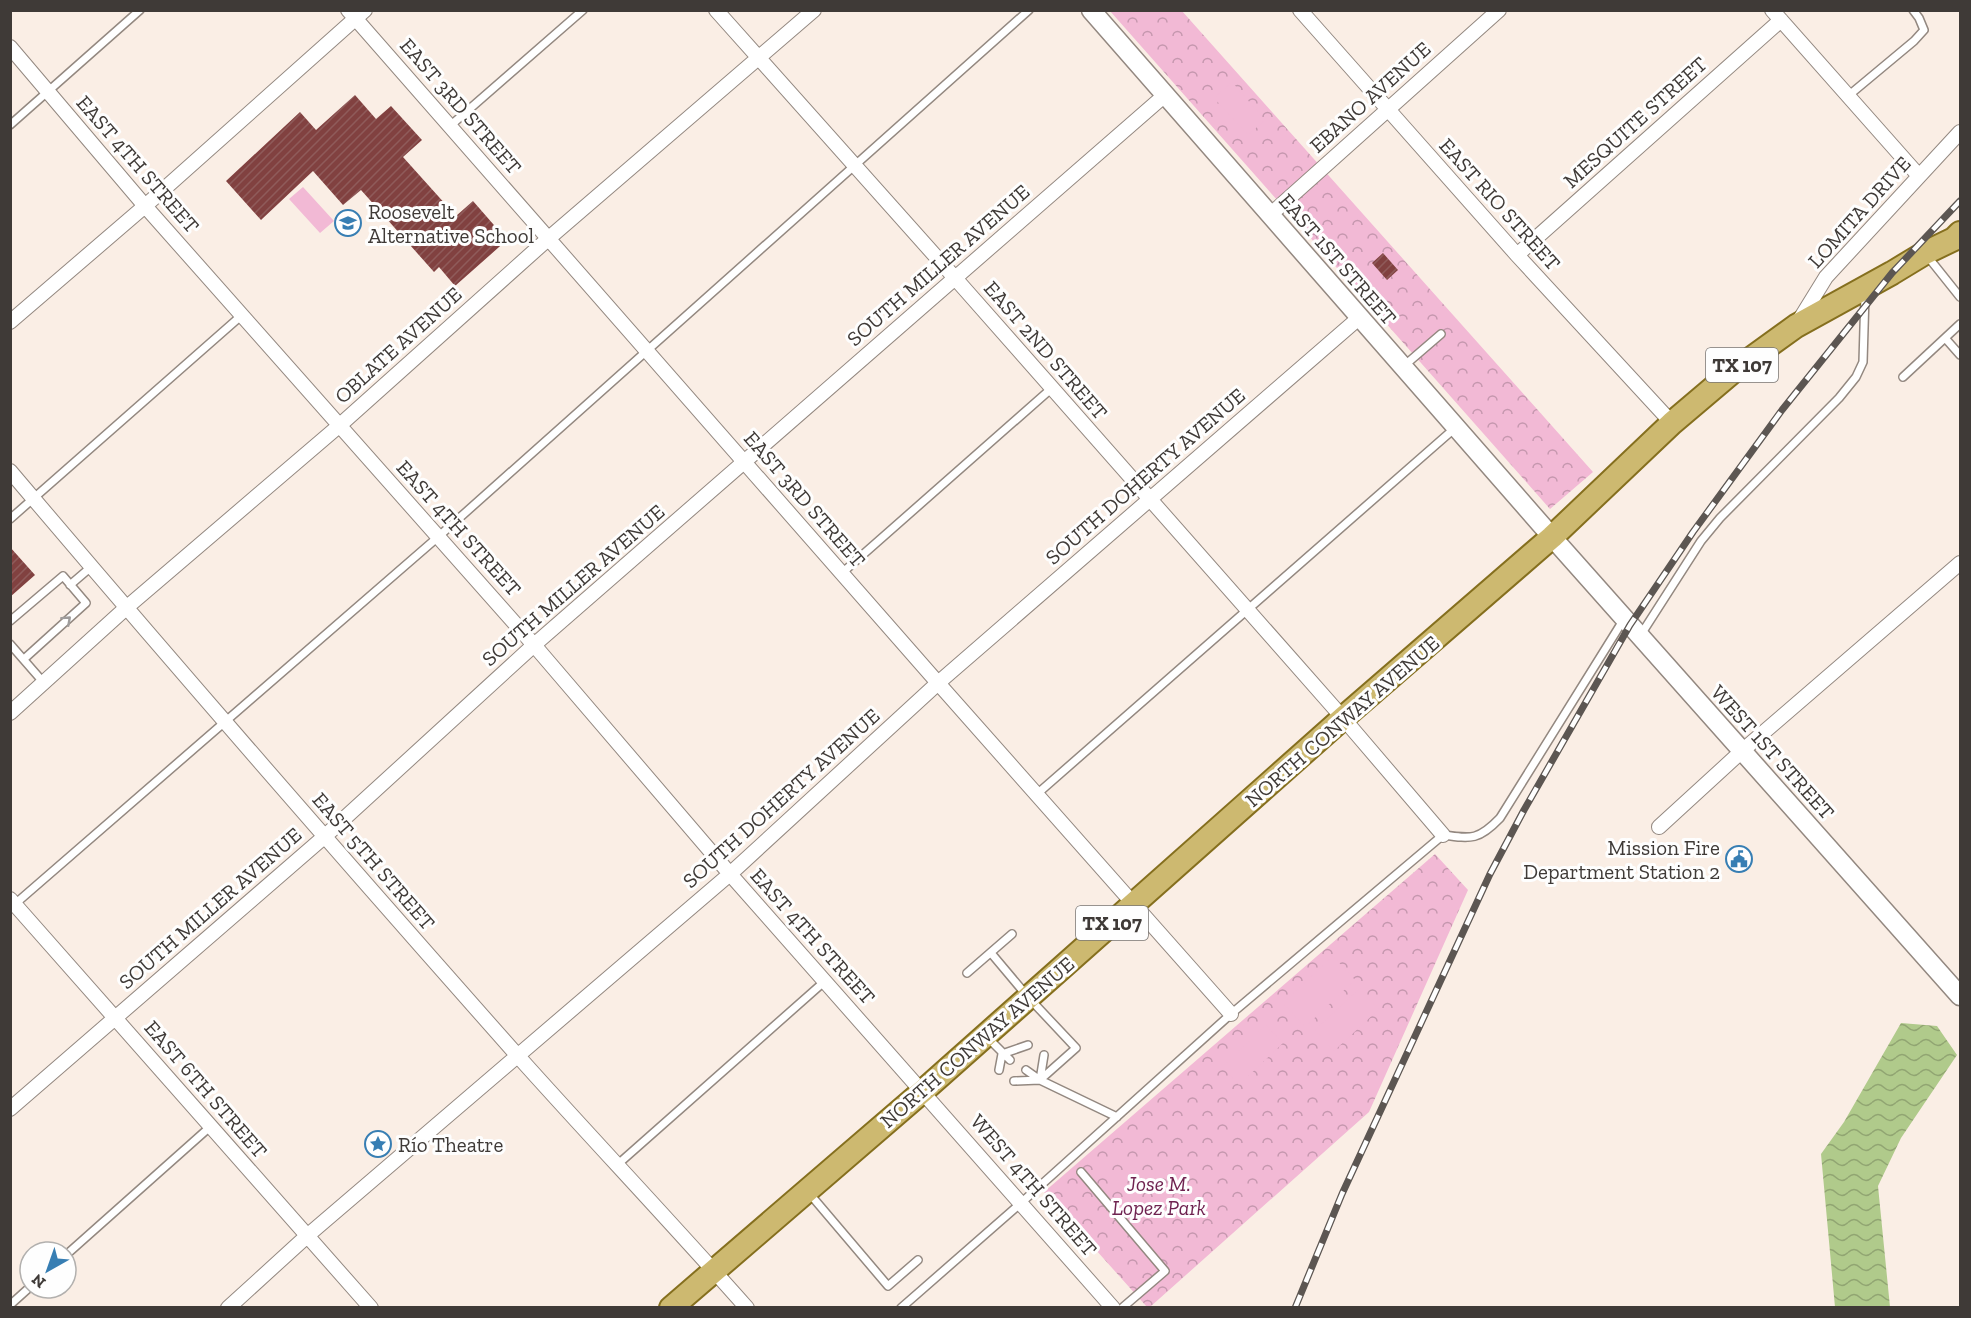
<svg xmlns="http://www.w3.org/2000/svg" width="1971" height="1318" viewBox="0 0 1971 1318" font-family="'Zilla Slab',serif">
<style>
.park{fill:url(#park-crowns)}
.pitch{fill:#f2b9d5}
.water{fill:url(#water-waves)}
.building{fill:url(#building-hatch)}
.lines{fill:none;stroke-linecap:round;stroke-linejoin:round}
.service-casing{stroke:#938880;stroke-width:10}
.minor-casing{stroke:#938880;stroke-width:16}
.tertiary-casing{stroke:#938880;stroke-width:21}
.primary-casing{stroke:#856f1e;stroke-width:26}
.service{stroke:#fff;stroke-width:7}
.minor{stroke:#fff;stroke-width:14}
.tertiary{stroke:#fff;stroke-width:18}
.primary{stroke:#cdb970;stroke-width:22}
.rail-casing{stroke:#5c5652;stroke-width:7}
.rail{stroke:#fefefe;stroke-width:4.5;stroke-dasharray:14;stroke-linecap:butt}
.oneway{stroke:#9f9c9b}
.labels{text-anchor:middle;dominant-baseline:central;stroke-width:6;stroke-linejoin:round;paint-order:stroke}
.shield{fill:#fefefe;stroke:#787573;stroke-width:1.5}
.shield-label{font-size:20px;font-weight:bold;fill:#3f3a37}
.street-label{font-size:21px;fill:#3f3a37;stroke:#fefefe}
.poi-label{font-size:21px;fill:#3f3a37;stroke:#fefefe;text-anchor:start}
.park-label{font-size:21px;font-style:italic;fill:#6f2350;stroke:#fefefe}
</style>
<defs>
<pattern id="park-crowns" width="20" height="18" patternUnits="userSpaceOnUse" patternTransform="scale(1.5)"><rect width="20" height="18" fill="#f2b9d5"/><path d="M2 6a3 3 0 1 1 6 0M12 15a3 3 0 1 1 6 0" fill="none" stroke="#c597ae"/></pattern>
<pattern id="water-waves" width="16" height="10" patternUnits="userSpaceOnUse" patternTransform="scale(1.5)"><rect width="16" height="10" fill="#b0ca8b"/><path d="M0 5q4-4 8 0t8 0" fill="none" stroke="#91a572"/></pattern>
<pattern id="building-hatch" width="6" height="6" patternUnits="userSpaceOnUse" patternTransform="scale(1.5)"><rect width="6" height="6" fill="#814140"/><path d="M-1 1l2-2M0 6l6-6M5 7l2-2" fill="none" stroke="#8f5b5a"/></pattern>
</defs>
<rect width="100%" height="100%" fill="#faeee5"/>
<path class="park" d="M1110,11h72l411,461 -43,37z
M1435,854l33,36 -99,222 -219,195h-3l-103,-115z"/>
<path class="pitch" d="M1232,82l33,38 -17,15 -34,-37z
M303,187l31,34 -14,12 -31,-34z
M1333,956l22,24 -50,47 -22,-24z
M1360,988l19,21 -45,42 -19,-21z
M1266,1025l17,18 -44,42 -17,-18z"/>
<path class="water" d="M1901,1023l36,3 20,29 -56,83 -23,48 12,121h-55l-14,-153 23,-32z"/>
<path class="building" d="M355,95l21,24 15,-13 31,34 -19,17 53,59 17,-15 34,39 -52,46 -16,-19 -5,5 -73,-82 -18,15 -30,-34 -52,49 -35,-39 74,-69 16,18z
M1383,253l15,17 -11,10 -15,-17z
M10,547l25,28 -25,22z"/>
<g class="lines">
<defs>
<path id="service" d="M1848,96l66,-55 10,-11 -5,-12 -6,-8
M10,125l130,-115
M450,126l133,-116
M1928,257l32,40
M1945,338l15,17
M1405,365l36,-31
M1903,377l57,-53
M10,519l232,-204
M842,573l210,-185
M70,585l21,-18
M10,621l53,-45 23,27 -62,56
M1640,636l61,-95 19,-23 119,-120 17,-21 7,-15 2,-68
M10,644l34,39
M1037,794l418,-366
M15,904l423,-367 591,-527
M991,953l37,44 48,51 -36,32 77,37
M967,973l45,-39
M987,1037l23,23
M1002,1054l26,-9
M999,1070l3,-16
M1026,1070l14,10
M1040,1080l4,-25
M1014,1081l26,-1
M617,1165l208,-184
M1081,1172l84,99 -43,37
M809,1193l79,93 30,-26
M66,1255l145,-129
M10,1305l20,-18
M901,1308l120,-105 210,-189 212,-179c29,4 36,5 57,-17l124,-199"/>
<path id="minor" d="M348,10l590,673 293,331
M716,10l239,268 388,440 100,117
M1300,10l217,245 155,168
M1772,10l147,166
M10,47l135,159 389,439 196,229 383,434
M1270,215l229,-205
M1517,255l264,-235
M10,322l135,-116 220,-196
M1797,324l29,-47 134,-145
M10,471c167,197 336,391 507,584 76,85 154,167 230,253
M10,713l116,-105 214,-183 209,-187 265,-228
M1659,827l83,-76 218,-188
M10,899l361,409
M10,1109l314,-272 210,-192 631,-550
M228,1308l79,-72 423,-362 208,-191 422,-366"/>
<path id="tertiary" d="M1091,10l461,527 408,459"/>
<path id="primary" d="M671,1308l252,-217 420,-373 209,-181 120,-114 59,-50 65,-47 96,-53 33,-20 29,-14 6,-6"/>
</defs>
<use href="#service" class="service-casing"/>
<use href="#minor" class="minor-casing"/>
<use href="#tertiary" class="tertiary-casing"/>
<use href="#primary" class="primary-casing"/>
<use href="#service" class="service"/>
<use href="#minor" class="minor"/>
<use href="#tertiary" class="tertiary"/>
<use href="#primary" class="primary"/>
<defs>
<path id="rail" d="M1295,1308l47,-114 148,-320 34,-64 106,-185 63,-93 89,-122 110,-137 68,-72"/>
</defs>
<use href="#rail" class="rail-casing"/>
<use href="#rail" class="rail"/>
</g>
<defs><path id="oneway-chevron" d="M-2-3.5L2.5 0L-2 3.5" fill="none" stroke-width="1.6" stroke-linecap="round" stroke-linejoin="round" transform="scale(1.5)"/></defs>
<use class="oneway" href="#oneway-chevron" transform="translate(67 620) rotate(-42)"/>
<defs>
<symbol id="school-ring" viewBox="-11 -11 22 22"><circle r="9.5" fill="#fefefe" stroke="#377eb3" stroke-width="1.5"/><path d="M0-5L7-2L0 1L-7-2ZM-4 1L0 2.5L4 1V4Q0 6-4 4Z" fill="#377eb3"/></symbol>
<symbol id="civic-ring" viewBox="-11 -11 22 22"><circle r="9.5" fill="#fefefe" stroke="#377eb3" stroke-width="1.5"/><path d="M-.6-6.5H3V-4.5H.6V-3L4-1V1h2V6H-6V1h2V-1L-.6-3ZM-1.2 2.5V6h2.4V2.5Z" fill="#377eb3"/></symbol>
<symbol id="sight-ring" viewBox="-11 -11 22 22"><circle r="9.5" fill="#fefefe" stroke="#377eb3" stroke-width="1.5"/><path d="M0-6L1.8-2.2L6-1.7L2.9 1.2L3.7 5.4L0 3.3L-3.7 5.4L-2.9 1.2L-6-1.7L-1.8-2.2Z" fill="#377eb3"/></symbol>
</defs>
<g fill-rule="evenodd">
<use href="#school-ring" x="333" y="208" width="30" height="30"/>
<use href="#civic-ring" x="1724" y="844" width="30" height="30"/>
<use href="#sight-ring" x="363" y="1129" width="30" height="30"/>
</g>
<g class="labels">
<g class="shield">
<rect x="1706" y="348" width="72" height="34" rx="4.5"/>
<rect x="1076" y="906" width="72" height="34" rx="4.5"/>
</g>
<g class="shield-label">
<text x="1742" y="365">TX 107</text>
<text x="1112" y="923">TX 107</text>
</g>
<g class="street-label">
<text transform="translate(1370 97) rotate(-42)">EBANO AVENUE</text>
<text transform="translate(461 106) rotate(49)">EAST 3RD STREET</text>
<text transform="translate(1635 122) rotate(-42)">MESQUITE STREET</text>
<text transform="translate(138 164) rotate(49)">EAST 4TH STREET</text>
<text transform="translate(1500 204) rotate(48)">EAST RIO STREET</text>
<text transform="translate(1859 212) rotate(-48)">LOMITA DRIVE</text>
<text transform="translate(1338 259) rotate(49)">EAST 1ST STREET</text>
<text transform="translate(938 265) rotate(-41)">SOUTH MILLER AVENUE</text>
<text transform="translate(398 345) rotate(-42)">OBLATE AVENUE</text>
<text transform="translate(1046 350) rotate(49)">EAST 2ND STREET</text>
<text transform="translate(1145 476) rotate(-41)">SOUTH DOHERTY AVENUE</text>
<text transform="translate(805 499) rotate(49)">EAST 3RD STREET</text>
<text transform="translate(459 528) rotate(48)">EAST 4TH STREET</text>
<text transform="translate(573 585) rotate(-41)">SOUTH MILLER AVENUE</text>
<text transform="translate(1342 721) rotate(-41)">NORTH CONWAY AVENUE</text>
<text transform="translate(1773 752) rotate(48)">WEST 1ST STREET</text>
<text transform="translate(781 798) rotate(-42)">SOUTH DOHERTY AVENUE</text>
<text transform="translate(374 861) rotate(49)">EAST 5TH STREET</text>
<text transform="translate(210 908) rotate(-41)">SOUTH MILLER AVENUE</text>
<text transform="translate(813 936) rotate(48)">EAST 4TH STREET</text>
<text transform="translate(977 1042) rotate(-41)">NORTH CONWAY AVENUE</text>
<text transform="translate(206 1089) rotate(49)">EAST 6TH STREET</text>
<text transform="translate(1034 1185) rotate(49)">WEST 4TH STREET</text>
</g>
<g class="poi-label">
<text x="368" y="211">Roosevelt<tspan x="368" dy="24">Alternative School</tspan></text>
<text x="1720" y="847" text-anchor="end">Mission Fire<tspan x="1720" dy="24">Department Station 2</tspan></text>
<text x="398" y="1144">Río Theatre</text>
</g>
<g class="park-label">
<text x="1159" y="1183">Jose M.<tspan x="1159" dy="24">Lopez Park</tspan></text>
</g>
</g>
<rect width="1971" height="1318" fill="none" stroke="#3f3a37" stroke-width="24"/>
<g transform="translate(48 1270) rotate(220)"><circle r="28" fill="#fefefe" stroke="#b2b0ae" stroke-width="1.5"/>
<path d="M0-4.5L10 22L0 15L-10 22Z" fill="#377eb3"/>
<text y="-9" font-size="16" font-weight="bold" text-anchor="middle" fill="#3f3a37">N</text>
</g>
</svg>
